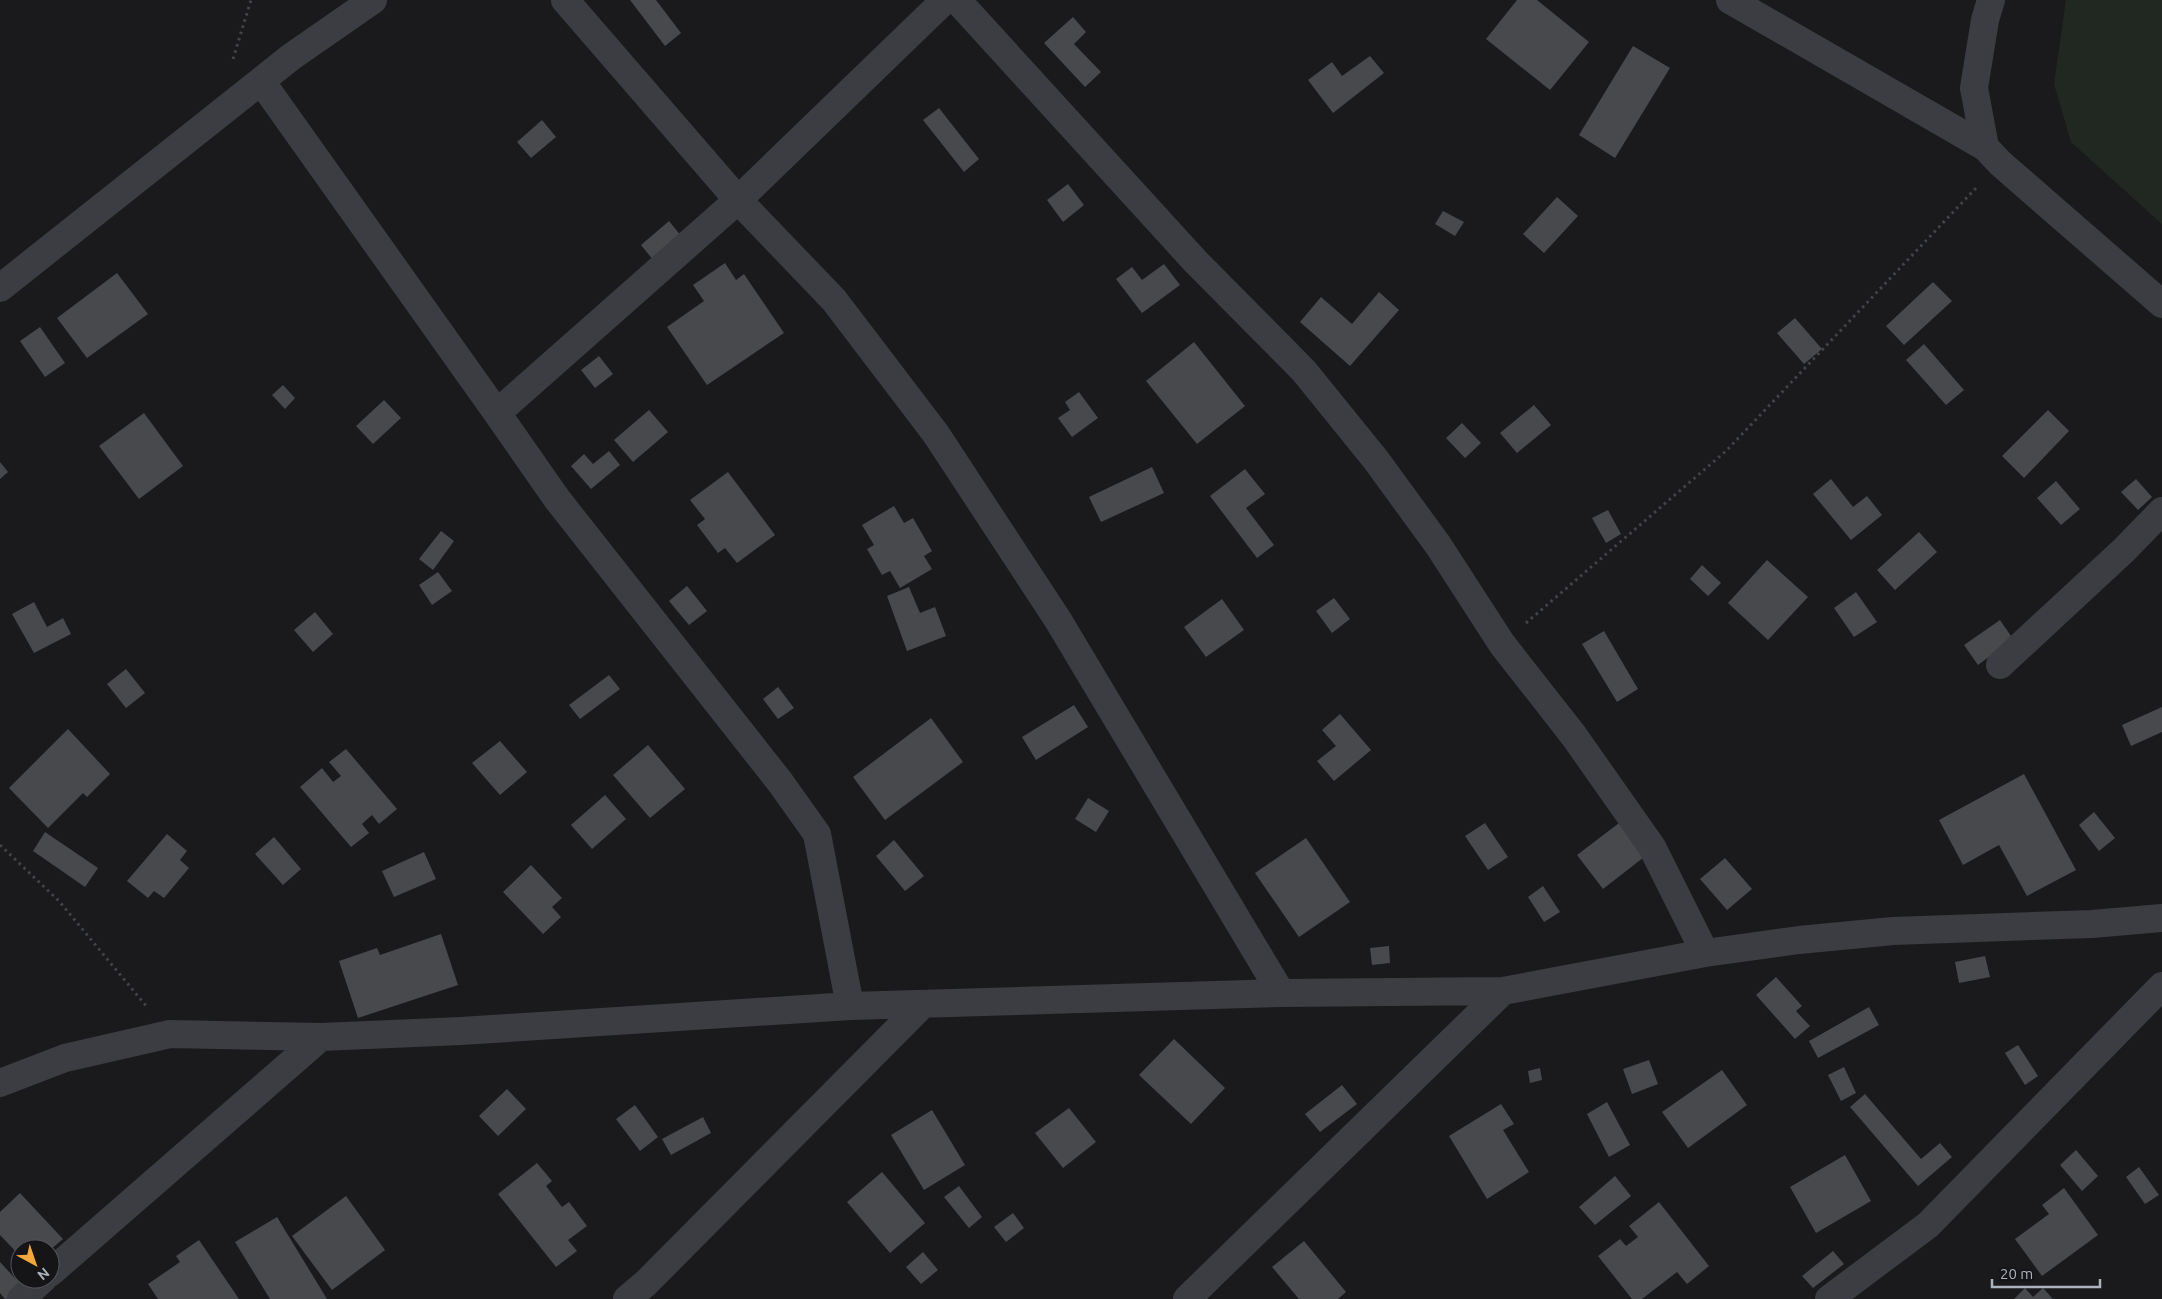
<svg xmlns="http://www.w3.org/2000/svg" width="2162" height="1299" viewBox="0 0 2162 1299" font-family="Ubuntu,sans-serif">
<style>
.green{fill:#202821}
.building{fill:#47494d}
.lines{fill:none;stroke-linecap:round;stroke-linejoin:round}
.path{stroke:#414449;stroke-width:3;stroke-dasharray:2.5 4;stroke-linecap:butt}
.minor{stroke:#3b3d42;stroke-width:28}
</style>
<rect width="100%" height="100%" fill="#1a1a1d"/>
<path class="green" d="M2066,0h96v224l-91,-82 -17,-58z"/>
<path class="building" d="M630,0h26l25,33 -16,13z
M1517,0h20l52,42 -39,48 -64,-51z
M1073,17l13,15 -12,12 27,28 -16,15 -41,-44z
M1633,46l37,22 -55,90 -36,-23z
M1370,56l14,17 -51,40 -25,-33 24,-18 10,14z
M939,108l40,51 -15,13 -41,-52z
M542,120l14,17 -25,21 -14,-16z
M1068,184l16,21 -21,17 -16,-22z
M1557,197l21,19 -34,37 -21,-19z
M1443,211l21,11 -9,14 -20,-12z
M669,221l13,16 -28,24 -13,-16z
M725,263l11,17 8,-6 40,59 -77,52 -40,-58 37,-26 -11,-16z
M1164,264l16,21 -38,28 -26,-34 16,-12 10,13z
M117,273l31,41 -61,44 -30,-40z
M1933,282l19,19 -48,44 -18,-19z
M1379,292l20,18 -49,56 -50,-44 21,-25 31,27z
M1795,318l27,31 -18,15 -27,-31z
M40,327l25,36 -20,14 -25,-36z
M1194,342l51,64 -48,38 -51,-63z
M1924,344l40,46 -18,15 -40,-45z
M599,356l14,18 -18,14 -14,-18z
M283,385l12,13 -10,11 -13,-14z
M1079,392l19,26 -26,19 -14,-19 12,-8 -5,-8z
M384,400l17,18 -28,26 -17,-18z
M1534,405l17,20 -34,28 -17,-20z
M649,410l19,22 -35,30 -19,-22z
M2048,410l21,21 -45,47 -22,-22z
M144,413l39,53 -44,33 -40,-53z
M1462,423l19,20 -16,15 -19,-20z
M609,451l11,14 -29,24 -20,-23 13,-12 9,10z
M0,462l8,10 -8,7z
M1152,467l12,26 -63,29 -12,-25z
M1245,469l20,25 -19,14 28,37 -17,13 -47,-62z
M728,472l47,63 -38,28 -12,-15 -7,5 -21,-28 8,-6 -15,-19z
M1831,479l22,28 14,-11 15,19 -31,25 -38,-46z
M2136,479l16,18 -14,13 -17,-18z
M2056,481l24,28 -19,16 -24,-27z
M894,506l10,17 9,-5 19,33 -8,5 8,13 -32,19 -10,-17 -8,4 -15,-26 7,-4 -12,-20z
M1608,510l13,24 -15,9 -14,-25z
M441,531l13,10 -21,29 -14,-11z
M1919,532l18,20 -42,38 -18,-20z
M1767,560l41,37 -40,43 -40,-37z
M1702,565l19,18 -13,13 -18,-17z
M438,572l14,19 -20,14 -13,-20z
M687,586l20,25 -18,14 -20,-24z
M909,587l11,26 15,-6 11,29 -39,15 -20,-55z
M1856,592l21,30 -23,15 -20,-29z
M1334,598l16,21 -18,14 -16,-22z
M1222,599l22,31 -38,27 -22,-30z
M34,602l13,25 16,-9 8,16 -37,19 -22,-39z
M315,612l18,22 -20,18 -19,-22z
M2000,620l13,19 -35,26 -14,-20z
M1604,631l34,58 -21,13 -35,-58z
M126,669l19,24 -19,15 -19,-24z
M609,675l11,14 -40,30 -11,-14z
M778,687l16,21 -16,11 -15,-20z
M1074,705l14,22 -52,33 -14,-23z
M2162,707v25l-31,14 -9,-21z
M1340,714l31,36 -37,31 -17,-20 19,-15 -14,-16z
M931,718l32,44 -78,58 -32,-43z
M68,729l42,45 -23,23 -4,-4 -35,35 -39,-40z
M500,741l27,31 -27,23 -28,-32z
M648,745l37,44 -35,29 -37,-43z
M346,749l51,60 -18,15 -7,-9 -10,9 7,9 -18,14 -51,-60 22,-19 11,14 8,-6 -12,-14z
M2024,774l52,96 -49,26 -28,-51 -36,20 -24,-45z
M605,795l21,24 -34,30 -21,-24z
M1088,798l21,13 -13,21 -21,-13z
M2094,812l21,26 -16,13 -20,-26z
M1623,820l25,34 -45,35 -26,-34z
M1485,823l23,34 -20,13 -23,-34z
M45,832l53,36 -13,19 -52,-36z
M167,834l20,17 -7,9 9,8 -25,30 -10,-7 -6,7 -21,-17z
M274,837l27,32 -18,16 -28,-31z
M1306,838l44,64 -51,35 -44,-64z
M894,840l30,36 -19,15 -29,-35z
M424,852l12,27 -42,18 -12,-26z
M1725,858l27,31 -25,21 -27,-31z
M531,865l31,33 -10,9 9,10 -18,17 -40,-42z
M1543,886l17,26 -16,10 -16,-25z
M441,934l17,51 -100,33 -19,-57 38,-13 3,7z
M1389,946l1,17 -18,2 -2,-17z
M1985,956l5,21 -31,6 -4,-21z
M1776,977l26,29 -6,5 14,15 -15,13 -39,-44z
M1869,1007l10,18 -61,33 -9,-17z
M1174,1039l51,49 -34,36 -52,-49z
M2018,1045l20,31 -13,9 -20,-32z
M1649,1060l9,24 -26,10 -9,-25z
M1844,1067l12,26 -15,8 -13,-26z
M1540,1068l2,12 -12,3 -2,-12z
M1722,1070l25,35 -59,43 -26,-36z
M1342,1085l15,19 -37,28 -15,-18z
M507,1089l19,20 -28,27 -19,-20z
M1865,1094l56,65 19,-16 12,14 -34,29 -68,-79z
M1607,1102l23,43 -21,12 -22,-43z
M1501,1104l13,20 -11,6 26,42 -42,27 -38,-63z
M635,1105l23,32 -18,14 -24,-32z
M1069,1108l27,34 -33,26 -28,-35z
M932,1110l33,55 -41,25 -33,-55z
M703,1117l8,16 -40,22 -9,-16z
M2076,1150l22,26 -16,15 -22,-26z
M1845,1155l26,46 -55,32 -26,-46z
M537,1163l15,18 -6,5 16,21 7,-5 18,24 -19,14 9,11 -21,16 -58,-73z
M2139,1167l20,28 -14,9 -19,-27z
M882,1172l43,51 -35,30 -43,-51z
M1615,1176l16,20 -36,29 -16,-18z
M959,1186l23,31 -13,11 -25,-31z
M2064,1188l34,47 -56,41 -27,-37 34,-25 -7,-9z
M20,1193l43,46 -13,11 -30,-1v7l-20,-21v-23z
M346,1196l39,54 -53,40 -40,-54z
M1659,1202l50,64 -22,18 -10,-12 -35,27h-10l-34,-43 22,-17 6,7 12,-9 -9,-11z
M1013,1213l11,15 -18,14 -12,-15z
M277,1217l50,82h-57l-35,-57z
M199,1240l40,59h-81l-10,-15 32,-22 -4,-6z
M1304,1241l42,51 -8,7h-39l-27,-32z
M1833,1251l11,13 -31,24 -11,-12z
M923,1252l15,18 -17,14 -15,-17z
M0,1262l23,25 -13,12h-5l-5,-6z
M2025,1288l8,9 10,-9 10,11h-39z"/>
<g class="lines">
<path class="path" d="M233,59l18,-59
M1526,623l200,-172 251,-264
M0,845l59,56 88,106"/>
<path class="minor" d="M565,0l173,200 96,100 102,134 122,186 223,373
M957,0l239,262 108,109 72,89 62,85 64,99 72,92 78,111 53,106
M1730,0l255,147
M1991,0l-6,20 -11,68 11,59 15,16 162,141
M261,81l236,332
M0,288l291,-231 82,-57
M2000,665l124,-115 38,-39
M850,1006l-33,-172 -37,-52 -223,-283 -60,-86 241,-213 207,-200
M0,1083l65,-25 105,-24 151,3 140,-6 389,-25 431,-13 222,-2 202,-38 94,-13 94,-9 199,-7 70,-6
M50,1273l271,-236
M21,1299l22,-20
M627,1299l19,-16 276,-278
M1187,1299l316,-308
M1829,1299l99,-74 234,-239"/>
</g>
<g transform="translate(35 1264) rotate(140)"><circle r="24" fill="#151518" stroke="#52545a"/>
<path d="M0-4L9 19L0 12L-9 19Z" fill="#f4a83b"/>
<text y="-8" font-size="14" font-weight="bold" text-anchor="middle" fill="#adb3bc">N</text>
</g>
<path d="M1992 1279v8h108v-8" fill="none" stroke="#adb3bc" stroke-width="2.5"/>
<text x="2000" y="1279" font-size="15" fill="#adb3bc" stroke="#151518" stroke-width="4" paint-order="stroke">20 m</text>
</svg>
